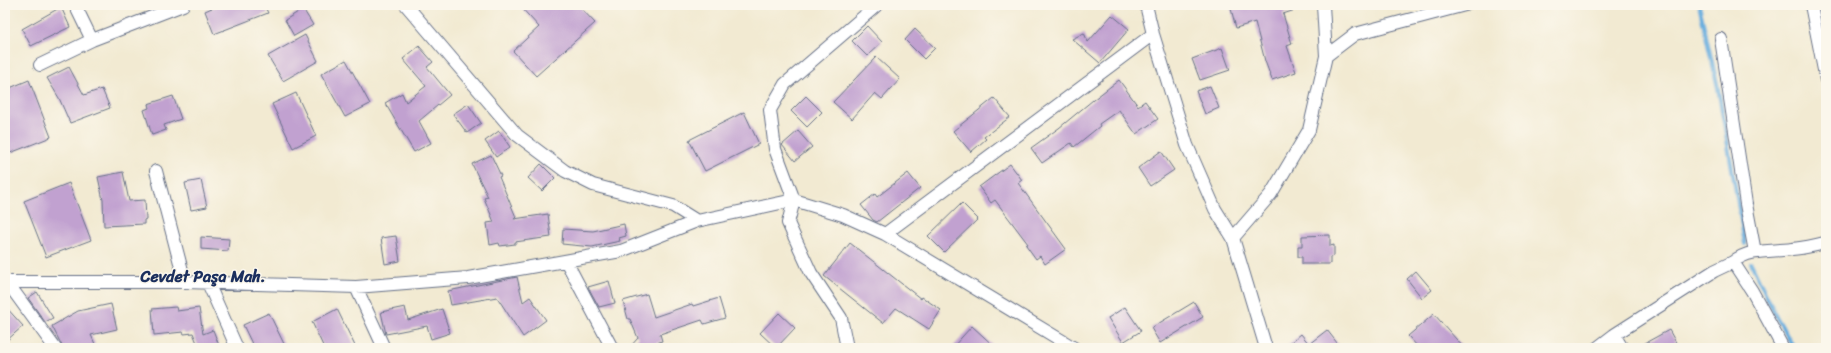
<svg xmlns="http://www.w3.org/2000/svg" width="1831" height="353" viewBox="0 0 1831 353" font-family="Sriracha,sans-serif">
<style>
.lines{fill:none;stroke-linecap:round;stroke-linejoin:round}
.stream{stroke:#68adde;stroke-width:4}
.building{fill:#c1a1d0}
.street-casing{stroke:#667087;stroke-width:14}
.street{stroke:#fff;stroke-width:12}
.labels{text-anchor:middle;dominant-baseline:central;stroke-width:3;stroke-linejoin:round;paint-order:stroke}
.district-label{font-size:16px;font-weight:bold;fill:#1b2f5e;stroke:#fbf7ec}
</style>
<rect width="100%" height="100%" fill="#fbf7ec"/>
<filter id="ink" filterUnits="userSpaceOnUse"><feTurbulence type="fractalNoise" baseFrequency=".025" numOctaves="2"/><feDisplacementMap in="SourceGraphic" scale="8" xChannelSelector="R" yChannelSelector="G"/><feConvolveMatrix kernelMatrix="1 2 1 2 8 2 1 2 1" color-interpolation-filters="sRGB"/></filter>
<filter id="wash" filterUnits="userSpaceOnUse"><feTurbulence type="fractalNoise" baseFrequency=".012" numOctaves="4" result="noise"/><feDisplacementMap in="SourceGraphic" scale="16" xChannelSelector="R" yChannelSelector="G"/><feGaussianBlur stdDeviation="0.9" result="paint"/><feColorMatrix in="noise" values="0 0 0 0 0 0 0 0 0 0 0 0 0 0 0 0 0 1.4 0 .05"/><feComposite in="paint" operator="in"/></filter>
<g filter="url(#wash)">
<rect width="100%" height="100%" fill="#f2ead2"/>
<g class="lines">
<path class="stream" d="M1699,5l19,83 27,156
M1751,263l25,53 18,32"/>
</g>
<g id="blocks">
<path class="building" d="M219,5h45l4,8 -54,21 -9,-23z
M519,5h59l17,18 -59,53 -23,-25 26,-24z
M1230,5h74v2l-21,7 9,30 -5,2 9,26 -24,8 -7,-19 -10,-39 -19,6z
M61,7l9,20 -39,19 -9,-17z
M303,9l10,16 -19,11 -9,-16z
M1112,15l17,14 -29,34 -28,-24 12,-6 4,9z
M867,26l15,16 -15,14 -15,-15z
M915,29l20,19 -11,11 -19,-19z
M305,35l13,26 -35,20 -15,-25z
M419,46l14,16 -6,5 23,28 -31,26 12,22 -17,9 -29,-49 17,-10 4,9 20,-16 -23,-27z
M1222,48l8,22 -30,10 -8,-21z
M876,57l24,22 -18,20 -7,-6 -23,26 -19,-17z
M346,60l24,44 -25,13 -24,-43z
M69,67l15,28 18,-6 8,19 -40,15 -11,-25 -12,-20z
M29,80l22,57 -46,18v-65z
M1119,80l19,26 7,-5 13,18 -22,15 -17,-24 -20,14 1,2 -26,21 -3,-4 -29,20 -11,-15 28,-20 34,-28z
M1210,86l9,22 -14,6 -9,-23z
M296,93l20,43 -23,12 -21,-44z
M173,96l8,23 -17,6 2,5 -14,5 -8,-25 5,-2 -1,-4z
M806,96l16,16 -15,15 -16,-16z
M994,98l16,19 -26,20 2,2 -15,13 -18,-21z
M468,104l13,19 -14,10 -14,-19z
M744,112l15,32 -54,27 -16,-31z
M499,131l11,16 -14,10 -11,-16z
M798,131l14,16 -17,14 -13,-16z
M1161,151l13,19 -24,16 -12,-18z
M491,155l10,21 -2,1 17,40 -2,2 34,-5 3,23 -36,5v2l-15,2 -1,-3 -9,2 -3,-22 7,-1 -10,-24 4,-1 -16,-33z
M541,164l14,14 -13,13 -14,-13z
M1010,164l12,16 -4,3 48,66 -21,15 -5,-8 -4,3 -10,-14 2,-1 -33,-44 -4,3 -12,-16z
M123,172l6,29 16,-1 1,19 -2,1v4l-40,2 -1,-26 -5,-23z
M908,173l12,15 -43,34 -4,-2 -12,-15 14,-11 2,3z
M201,180l6,27 -16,3 -6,-27z
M69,183l22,57 -45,17 -22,-56z
M962,203l16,16 -34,33 -16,-16z
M624,224l2,12 -7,2 1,3 -28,6 -30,-3 1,-15 30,2z
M1330,235v11l4,-1v11l-4,1v7h-28v-7h-4v-11h4v-10z
M396,236l4,25 -15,3 -4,-26z
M201,237l28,2 -1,12 -27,-2z
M850,243l71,56 1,-2 19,13 -12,19 -33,-21 -13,15 -59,-47z
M1416,271l16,19 -10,8 -15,-19z
M517,277l6,25 7,-5 16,23 -23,17 -26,-40 -46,8 -3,-14z
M609,281l6,22 -16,4 -11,-20z
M37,292l16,26 -8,4 -17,-24z
M647,294l7,23 38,-13 1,2 26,-8 6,20 -21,6 -2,-4 -42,14 2,7 -19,7h-14l9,-10 -8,-19h-2l-5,-18z
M1194,302l9,15 -43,26 -9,-15z
M111,304l6,25 -26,6 4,9 -9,4h-23l-11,-22 26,-15z
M5,306l18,20 -18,16z
M176,307l1,4 22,-3 4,26 10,-4 7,18h-21l-6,-15 -9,1 -1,-2 -29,3 -2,-26z
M405,307l3,13 34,-11 8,24 -19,6 -4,-13 -41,8 -5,-22z
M1125,307l16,24 -18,11 -15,-24z
M337,309l19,39h-32l-12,-26z
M269,313l17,35h-32l-11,-23z
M779,313l16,15 -19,20 -16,-15z
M1434,314l30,34h-45l-11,-12z
M972,326l24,22h-44z
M1327,330l14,18h-57l17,-14 8,10z
M1669,330l10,18h-43z"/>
</g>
</g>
<g filter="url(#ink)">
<use href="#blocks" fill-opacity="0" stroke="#667087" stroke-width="1"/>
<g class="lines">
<defs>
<path id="street" d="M75,5l17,35
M406,5l111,130 48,36 28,14 80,21 24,15
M1146,5l7,29 34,111 28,64 18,29 33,110
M1811,5l15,75
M1721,39l25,165 9,48
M1326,56l29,-22 110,-29
M40,65l52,-25 91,-35
M156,171l29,111
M885,234l268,-200
M1233,238l38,-44 38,-64 17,-74 -3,-51
M566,261l46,87
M1733,262c17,-14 39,-10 59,-13 12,-1 23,-4 34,-6
M5,282h180l171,5 112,-9 153,-27 76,-30 97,-21 49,15 42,19 189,114
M7,282l48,66
M208,283l29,65
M356,287l28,61
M1614,335l8,13
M847,348l-6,-30 -30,-45 -23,-50 6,-23 -19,-51 -5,-39 15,-26 92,-79
M1597,348l17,-13 100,-64 19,-9 19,29 31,57"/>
</defs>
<use href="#street" class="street-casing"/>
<use href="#street" class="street"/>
</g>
</g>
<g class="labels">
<g class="district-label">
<text x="203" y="276">Cevdet Paşa Mah.</text>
</g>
</g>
<rect width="1831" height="353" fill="none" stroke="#fbf7ec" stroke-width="20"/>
</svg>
